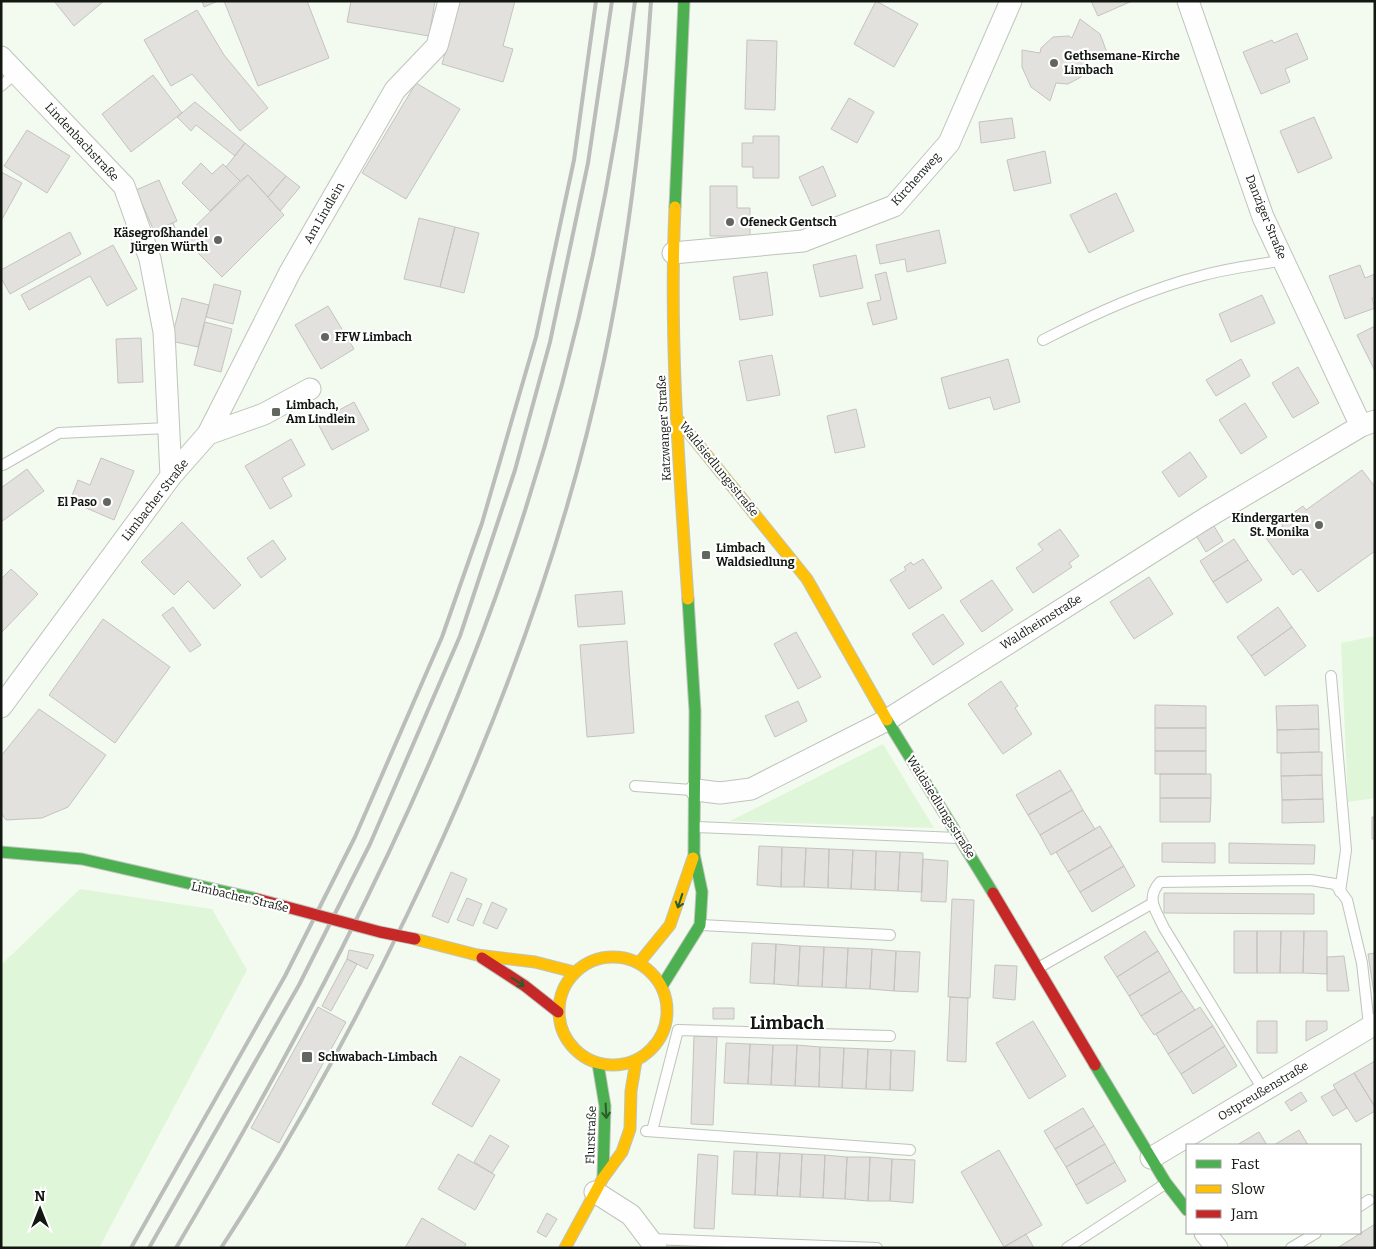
<svg xmlns="http://www.w3.org/2000/svg" width="1376" height="1249" viewBox="0 0 1376 1249" font-family="Bitter,serif">
<style>
.green{fill:#e0f6d8}
.building{fill:#e3e1dd;stroke:#c5c3bf}
.lines{fill:none;stroke-linecap:round;stroke-linejoin:round}
.lane-casing{stroke:#bfc4bc;stroke-width:12}
.street-casing{stroke:#bfc4bc;stroke-width:23}
.fast-casing{stroke:#bfc4bc;stroke-width:13}
.slow-casing{stroke:#bfc4bc;stroke-width:13}
.jam-casing{stroke:#bfc4bc;stroke-width:13}
.lane{stroke:#fdfefd;stroke-width:10}
.street{stroke:#fdfefd;stroke-width:21}
.fast{stroke:#4caf50;stroke-width:11}
.slow{stroke:#ffc107;stroke-width:11}
.jam{stroke:#c62828;stroke-width:11}
.rail{stroke:#bbbdba;stroke-width:4}
.jam-bridge-casing{stroke:#bfc4bc;stroke-width:13;stroke-linecap:butt}
.jam-bridge{stroke:#c62828;stroke-width:11}
.oneway{stroke:#2c5b2d}
.poi-dot{fill:#61665f;stroke:#fff;stroke-width:2}
.labels{text-anchor:middle;dominant-baseline:central;stroke-width:4.5;stroke-linejoin:round;paint-order:stroke}
.poi-label{font-size:12px;font-weight:bold;fill:#121711;stroke:#fff;text-anchor:start}
.street-label{font-size:12px;fill:#121711;stroke:#fff}
.district-label{font-size:18px;font-weight:bold;fill:#121711;stroke:#fff}
</style>
<rect width="100%" height="100%" fill="#f3faf0"/>
<path class="green" d="M1375,636v162l-27,4 -7,-159z
M883,744l51,84 -204,-7z
M80,889l132,20 35,61 -148,278h-98v-283z"/>
<path class="building" d="M54,1h50l-30,25z
M202,1h16l-14,6z
M224,1h83l22,57 -71,28z
M351,1h84l-6,35 -82,-14z
M460,1h55l-12,45 10,3 -10,33 -61,-18z
M876,1l42,23 -24,43 -40,-23z
M1091,1h41l-34,15z
M197,10l27,45 44,53 -28,23 -48,-57 -21,12 -27,-46z
M1080,19l20,15 9,24 -22,1 -1,9 -5,9 -13,7 -12,-1 -6,18 -19,-14 -9,-20v-17l18,3 1,-5 12,-11 16,-1 3,2z
M1297,33l11,26 -23,10 5,13 -29,12 -18,-42 29,-12 2,3z
M747,40l30,1 -2,69 -30,-1z
M153,75l29,38 -51,39 -29,-38z
M416,83l44,26 -54,90 -44,-26z
M849,98l25,14 -17,31 -26,-14z
M195,102l50,41 -10,13 -39,-31 -5,6 -14,-14z
M1314,117l18,41 -34,15 -18,-42z
M1012,118l3,20 -34,5 -2,-21z
M27,130l43,26 -23,37 -43,-27z
M753,136h26v42h-26v-11h-11v-24h11z
M245,143l41,33 -18,21 -20,-22 -8,6 -14,-14z
M1045,151l6,32 -37,8 -7,-31z
M201,163l11,11 11,-10 17,17 -30,30 -28,-28z
M823,166l13,30 -24,10 -13,-29z
M1,172l21,11 -21,38z
M248,175l36,40 -62,62 -39,-39z
M286,176l14,11 -20,24 -12,-14z
M159,180l18,41 -23,10 -18,-41z
M710,186h27v22h13v28h-40z
M1116,193l18,38 -45,22 -19,-38z
M419,218l36,9 -15,60 -36,-8z
M173,223l4,10 -15,6 -4,-9z
M455,227l24,6 -15,60 -24,-6z
M939,230l7,33 -39,9 -2,-13 -25,5 -4,-19z
M70,232l11,22 -71,40 -9,-16v-8z
M113,245l24,44 -30,17 -17,-30 -61,34 -8,-15z
M856,255l7,33 -43,9 -7,-32z
M1360,265l5,13 10,-4v23l-3,1 3,10 -30,11 -16,-43z
M767,272l6,43 -33,5 -7,-43z
M886,272l11,47 -24,6 -6,-22 14,-3 -6,-25z
M214,284l27,7 -8,33 -27,-7z
M1262,295l13,28 -44,19 -12,-28z
M182,298l27,7 -11,42 -27,-6z
M328,306l26,43 -33,20 -26,-44z
M205,322l27,7 -11,43 -27,-7z
M1375,326v45l-18,-36z
M141,338l2,44 -25,1 -2,-44z
M772,355l8,40 -33,6 -8,-40z
M1008,359l12,43 -26,8 -4,-13 -41,12 -8,-31z
M1241,359l9,17 -34,20 -10,-16z
M1298,367l21,36 -26,15 -21,-35z
M354,402l15,28 -37,20 -15,-28z
M1245,403l22,34 -26,17 -22,-34z
M856,409l9,38 -30,6 -8,-37z
M291,439l14,26 -23,13 10,18 -22,13 -25,-43z
M1190,452l17,25 -28,20 -17,-25z
M101,458l33,13 -20,49 -44,-19 8,-21 12,5z
M27,469l17,22 -43,31v-34z
M1362,470l13,17v64l-57,41 -17,-23 -8,6 -27,-37 17,-12 -3,-4 23,-16 3,4z
M1211,521l12,20 -17,11 -12,-20z
M182,522l59,63 -27,24 -26,-28 -14,14 -33,-33z
M1060,529l19,27 -10,7 3,4 -39,26 -17,-25 27,-18 -5,-6z
M1234,539l14,21 -35,22 -13,-21z
M273,540l13,19 -25,19 -14,-20z
M923,559l19,29 -33,21 -19,-29 16,-10 -2,-3 7,-5 2,3z
M1248,560l14,20 -35,23 -14,-21z
M11,569l27,25 -36,38 -1,-53z
M1149,577l24,37 -39,25 -24,-37z
M992,580l21,30 -31,22 -22,-31z
M622,591l3,33 -47,3 -3,-32z
M173,607l28,38 -11,7 -28,-37z
M1278,607l14,20 -41,29 -14,-19z
M943,614l21,30 -31,21 -21,-31z
M103,619l67,48 -55,76 -66,-48z
M1292,627l14,19 -41,30 -14,-20z
M796,632l25,45 -23,12 -24,-45z
M627,641l7,92 -47,4 -7,-92z
M1001,681l17,25 -3,2 17,26 -29,20 -35,-50z
M798,701l9,20 -32,16 -10,-21z
M1155,705l51,1v22h-51z
M1318,705l1,24 -42,1 -1,-24z
M39,709l67,46 -38,52 -26,11 -36,2 -5,-7v-57z
M1155,728h51v23h-51z
M1319,729v23l-42,1v-23z
M1155,751h51v23h-51z
M1319,752h3v23l-41,1v-23z
M1060,770l12,20 -44,25 -12,-20z
M1160,774h51v24h-51z
M1322,775l1,24 -41,1 -1,-24z
M1072,790l11,20 -43,25 -12,-20z
M1160,798h51l-1,24h-50z
M1323,799l1,23 -42,1v-23z
M1083,810l12,19 -44,26 -11,-20z
M1372,817h3v22h-3z
M1100,826l12,20 -44,26 -12,-20z
M1162,843h53v20l-53,-1z
M1229,843l86,2 -1,19 -85,-1z
M759,846l23,1 -1,40 -24,-2z
M1112,846l12,20 -44,26 -12,-20z
M782,847l24,1 -2,39h-23z
M806,848l23,1 -1,39 -24,-1z
M829,849l24,1 -2,39 -23,-1z
M853,850l23,1 -1,39 -24,-1z
M876,851l24,1 -2,39 -23,-1z
M900,852l23,1 -1,39 -24,-1z
M923,859l25,2 -2,41 -25,-1z
M1124,866l11,20 -43,26 -12,-20z
M451,872l16,7 -19,44 -16,-7z
M1164,893l150,1v20l-150,-1z
M467,898l15,6 -9,22 -16,-6z
M952,899l22,1 -4,98 -22,-1z
M492,902l15,7 -10,20 -14,-6z
M1145,931l13,20 -41,26 -13,-20z
M1234,931h23v42h-23z
M1257,931h24l-1,42h-23z
M1281,931h23l-1,42h-23z
M1304,931h23v43l-24,-1z
M752,943l24,1 -2,40 -24,-1z
M776,944l24,2 -2,40 -24,-2z
M800,946l24,1 -2,40 -24,-1z
M824,947l24,1 -2,40 -24,-1z
M848,948l24,1 -2,40 -24,-1z
M872,949l24,2 -2,40 -24,-2z
M349,950l25,5 -7,14 -20,-10z
M896,951l24,1 -2,40 -24,-1z
M1158,951l12,20 -41,25 -12,-19z
M1375,953v40h-1l-6,-39z
M1344,956l5,35h-22v-34z
M347,959l10,5 -26,47 -9,-5z
M995,965l22,1 -2,34 -22,-2z
M1170,971l12,20 -41,25 -12,-20z
M1182,991l13,19 -41,25 -13,-19z
M950,997l18,1 -2,64 -19,-1z
M318,1007l28,15 -67,121 -28,-15z
M1200,1007l13,19 -45,28 -12,-20z
M713,1008h21v11h-21z
M1033,1021l33,55 -37,23 -33,-56z
M1257,1021h20v32h-20z
M1306,1021h21v9l-21,11z
M1213,1026l12,20 -44,28 -13,-20z
M694,1036l23,1 -4,88 -22,-1z
M726,1043l24,1 -2,40 -24,-1z
M750,1044l23,1 -2,40 -23,-1z
M773,1045h24l-2,41 -24,-1z
M797,1045l23,2 -1,40 -24,-1z
M1225,1046l12,20 -44,28 -12,-20z
M820,1047l24,1 -2,40 -23,-1z
M844,1048l24,1 -2,40 -24,-1z
M868,1049l23,1 -1,40 -24,-1z
M891,1050l24,1 -2,40 -23,-1z
M460,1056l40,24 -28,47 -40,-23z
M1375,1061v46l-21,-34z
M1354,1073l21,34v4l-19,11 -23,-37z
M1335,1089l12,19 -14,8 -12,-19z
M1301,1092l6,9 -16,10 -6,-9z
M1083,1108l11,18 -39,23 -11,-18z
M1094,1126l11,18 -39,23 -11,-18z
M1299,1130l9,15h-34z
M1259,1132l8,13h-30z
M490,1135l19,11 -17,27 -18,-11z
M1105,1144l10,18 -39,23 -10,-18z
M999,1150l43,75 -38,22 -43,-75z
M734,1151l23,1 -2,43 -23,-1z
M757,1152l23,1 -3,43 -22,-1z
M780,1153l22,1 -2,43 -23,-1z
M458,1154l37,21 -20,35 -37,-21z
M698,1154l20,2 -4,73 -20,-1z
M802,1154l23,1 -2,43 -23,-1z
M825,1155l22,2 -2,42 -22,-1z
M847,1157h23l-2,44 -23,-2z
M870,1157l22,2 -2,42h-22z
M892,1159l23,1 -2,43 -23,-2z
M1115,1162l11,19 -39,23 -11,-19z
M547,1213l10,6 -11,18 -9,-5z
M422,1218l44,26 -2,4h-59z
M1375,1224v24h-38l13,-8z
M1026,1234l8,14h-31l1,-1z"/>
<g class="lines">
<defs>
<path id="lane" d="M1,86l15,-13
M1043,340c51,-26 105,-51 161,-65 26,-7 53,-10 80,-15
M3,465l56,-32 109,-5
M1331,676l15,174 -6,42
M635,786l57,4
M696,827l261,11
M701,925l189,10
M1038,968l115,-65
M1264,1091l-100,-163c-8,-18 -19,-29 -4,-46l151,-2 24,4 12,16 15,63 7,62
M646,1131l264,19
M652,1131l26,-101 212,6
M1360,1206l9,-6
M651,1239l226,9
M1067,1248l98,-64
M1291,1248l25,-15"/>
<path id="street" d="M1188,1l75,216 98,209
M1,57l123,129 26,73 14,73 7,144
M673,253l130,-12 91,-35 55,-63 62,-142
M208,434l82,-162 105,-182 42,-44 12,-45
M1,707l170,-231 37,-42 56,-20 46,-25
M696,790l24,3 31,-4 136,-69 319,-202 155,-92 14,-5
M1151,1158l224,-134
M595,1192l36,23 25,33
M1205,1233l12,15"/>
<path id="fast" d="M675,207l9,-206
M887,720l106,173
M1,852l81,7 175,40
M662,986l38,-61 2,-33 -8,-38 1,-143 -7,-112
M598,1064l7,42 -2,70
M1095,1065l71,118 21,27"/>
<path id="slow" d="M675,207c-6,130 4,261 13,392
M676,417l131,162 80,141
M415,939l62,16 58,7 39,10
M559 1011a54 54 0 1 1 108 0a54 54 0 1 1-108 0Z
M639,963l31,-38 23,-67
M565,1248l38,-70 19,-26 8,-23 1,-38 5,-30"/>
<path id="jam" d="M993,893l102,172
M482,958l43,28 33,26"/>
</defs>
<use href="#lane" class="lane-casing"/>
<use href="#street" class="street-casing"/>
<use href="#fast" class="fast-casing"/>
<use href="#slow" class="slow-casing"/>
<use href="#jam" class="jam-casing"/>
<use href="#lane" class="lane"/>
<use href="#street" class="street"/>
<use href="#fast" class="fast"/>
<use href="#slow" class="slow"/>
<use href="#jam" class="jam"/>
<path class="rail" d="M131,1248l154,-272 70,-139 87,-200 40,-114 54,-186 38,-177 22,-159
M149,1248l150,-263 71,-141 90,-208 55,-166 35,-128 38,-179 24,-162
M176,1248c116,-196 225,-400 306,-614 77,-204 127,-416 153,-633
M221,1248c70,-107 131,-219 186,-333 86,-178 156,-362 197,-555 25,-118 39,-238 47,-359"/>
<defs>
<path id="jam-bridge" d="M257,899l123,33 35,7"/>
</defs>
<use href="#jam-bridge" class="jam-bridge-casing"/>
<use href="#jam-bridge" class="jam-bridge"/>
</g>
<defs><path id="oneway-shaft" d="M-6 0H5M1.5-3L5.5 0L1.5 3" fill="none" stroke-width="1.6" stroke-linecap="round" stroke-linejoin="round" transform="scale(1.25)"/></defs>
<g class="oneway">
<use href="#oneway-shaft" transform="translate(680 901) rotate(108)"/>
<use href="#oneway-shaft" transform="translate(518 982) rotate(33)"/>
<use href="#oneway-shaft" transform="translate(606 1111) rotate(87)"/>
</g>
<g class="poi-dot">
<circle cx="1054" cy="63" r="5"/>
<circle cx="730" cy="222" r="5"/>
<circle cx="218" cy="240" r="5"/>
<circle cx="325" cy="337" r="5"/>
<rect x="271" y="407" width="10" height="10" rx="2.5"/>
<circle cx="107" cy="502" r="5"/>
<circle cx="1319" cy="525" r="5"/>
<rect x="701" y="550" width="10" height="10" rx="2.5"/>
<rect x="301" y="1051" width="12" height="12" rx="2.5"/>
</g>
<g class="labels">
<g class="poi-label">
<text x="1064" y="56">Gethsemane-Kirche<tspan x="1064" dy="14">Limbach</tspan></text>
<text x="740" y="222">Ofeneck Gentsch</text>
<text x="208" y="233" text-anchor="end">Käsegroßhandel<tspan x="208" dy="14">Jürgen Würth</tspan></text>
<text x="335" y="337">FFW Limbach</text>
<text x="286" y="405">Limbach,<tspan x="286" dy="14">Am Lindlein</tspan></text>
<text x="97" y="502" text-anchor="end">El Paso</text>
<text x="1309" y="518" text-anchor="end">Kindergarten<tspan x="1309" dy="14">St. Monika</tspan></text>
<text x="716" y="548">Limbach<tspan x="716" dy="14">Waldsiedlung</tspan></text>
<text x="318" y="1057">Schwabach-Limbach</text>
</g>
<g class="street-label">
<text transform="translate(82 142) rotate(47)">Lindenbachstraße</text>
<text transform="translate(916 179) rotate(-48)">Kirchenweg</text>
<text transform="translate(324 213) rotate(-60)">Am Lindlein</text>
<text transform="translate(1266 217) rotate(68)">Danziger Straße</text>
<text transform="translate(664 428) rotate(-93)">Katzwanger Straße</text>
<text transform="translate(719 469) rotate(51)">Waldsiedlungsstraße</text>
<text transform="translate(155 500) rotate(-52)">Limbacher Straße</text>
<text transform="translate(1041 622) rotate(-32)">Waldheimstraße</text>
<text transform="translate(941 807) rotate(58)">Waldsiedlungsstraße</text>
<text transform="translate(240 897) rotate(13)">Limbacher Straße</text>
<text transform="translate(1263 1091) rotate(-31)">Ostpreußenstraße</text>
<text transform="translate(591 1135) rotate(-88)">Flurstraße</text>
</g>
<g class="district-label">
<text x="787" y="1023">Limbach</text>
</g>
</g>
<rect width="1376" height="1249" fill="none" stroke="#121711" stroke-width="5"/>
<rect x="1186" y="1144" width="175" height="90" fill="#ffffff" stroke="#a0a2a0"/>
<rect x="1196" y="1160" width="25" height="8" fill="#4caf50" stroke="#a0a2a0"/>
<text x="1231" y="1169" font-size="15" fill="#121711">Fast</text>
<rect x="1196" y="1185" width="25" height="8" fill="#ffc107" stroke="#a0a2a0"/>
<text x="1231" y="1194" font-size="15" fill="#121711">Slow</text>
<rect x="1196" y="1210" width="25" height="8" fill="#c62828" stroke="#a0a2a0"/>
<text x="1231" y="1219" font-size="15" fill="#121711">Jam</text>
<g transform="translate(40 1209)" stroke="#ffffff" stroke-width="4" paint-order="stroke">
<path d="M0-4L9 19L0 12L-9 19Z" fill="#121711"/>
<text y="-8" font-size="14" font-weight="bold" text-anchor="middle" fill="#121711">N</text>
</g>
</svg>
